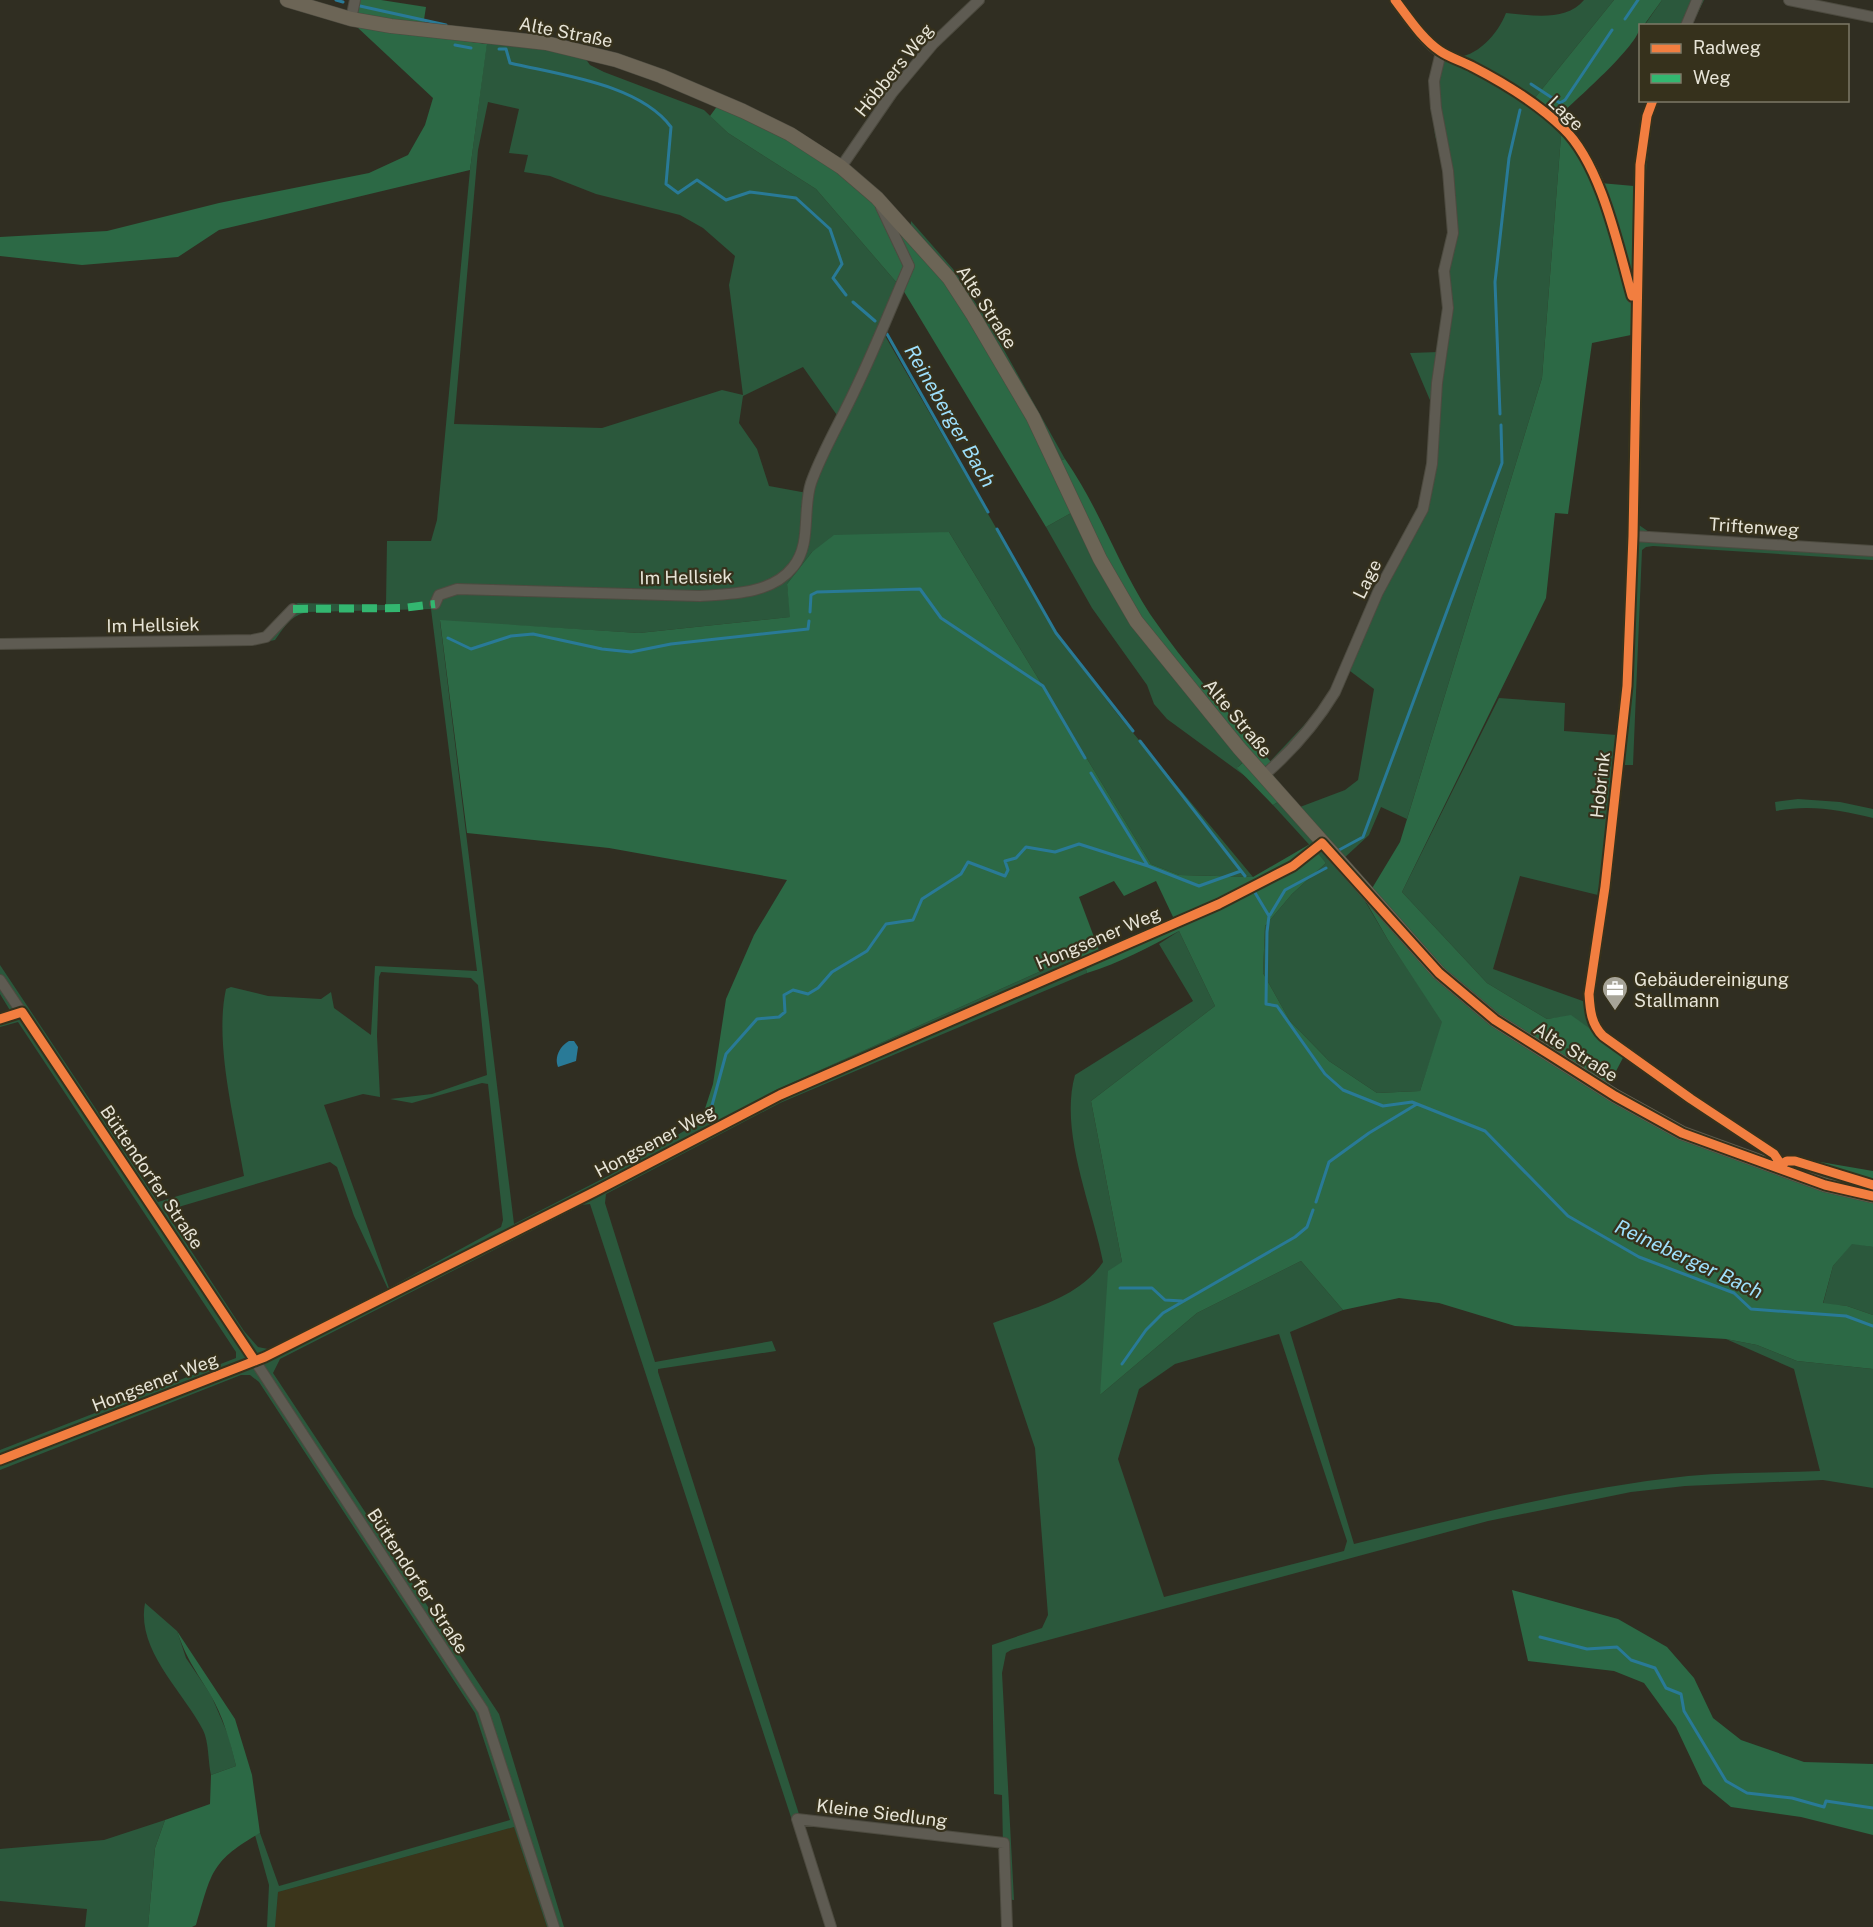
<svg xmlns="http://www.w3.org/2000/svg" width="1873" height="1927" viewBox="0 0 1873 1927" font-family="'Public Sans',sans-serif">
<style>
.built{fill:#3b351b}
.green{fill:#2b583c;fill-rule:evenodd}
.forest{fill:#2c6945;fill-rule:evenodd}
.water{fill:#297a97}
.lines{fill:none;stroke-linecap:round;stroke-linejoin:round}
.stream{stroke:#297a97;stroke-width:3}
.minor-casing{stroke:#4d4b40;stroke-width:12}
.major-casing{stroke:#4d4b40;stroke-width:15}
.minor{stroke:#5e5b52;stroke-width:10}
.major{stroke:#6c6556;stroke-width:14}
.quiet{stroke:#33b770;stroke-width:8;stroke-dasharray:15 8;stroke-linecap:butt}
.cycleway-casing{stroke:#36311c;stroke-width:13}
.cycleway{stroke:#f27e40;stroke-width:9}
.labels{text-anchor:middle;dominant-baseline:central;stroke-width:4.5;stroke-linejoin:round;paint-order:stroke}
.street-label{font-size:18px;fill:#e7e4d7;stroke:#36311c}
.poi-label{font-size:18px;fill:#e7e4d7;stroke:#36311c;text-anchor:start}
.water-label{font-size:20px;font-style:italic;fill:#9edffb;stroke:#36311c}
</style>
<rect width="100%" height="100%" fill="#302e22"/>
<path class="built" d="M514,1827l33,100h-272l3,-35z"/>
<path class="green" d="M1584,0h30l-80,99 33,29 -6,8 -19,242 -135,441 -26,-12 -12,28 -27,25 28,34 -5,7 23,39 55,82 -23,69 -43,2 -48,-32 -39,-40 -27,-48 2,-47 27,-32 34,-31 -53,-58 12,-7 -23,-28 59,-63 11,-18 41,-99 45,-83 9,-45 5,-57 -22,-52 29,-1 10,-104 -3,-72 -11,-41 -6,-54 8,-27c30,14 59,-15 69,-41 25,2 60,9 78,-13zM1350,671l24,18 -16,91 -13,10 -45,17 -28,-33c34,-27 57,-66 78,-103z
M1662,0h42l-12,25 -48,1z
M488,34l97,24 5,7 14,7 100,38 24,23 88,56 87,101 -19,44 178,308 57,74 134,161 -74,-2 -28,-11 -202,-332 -137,20 -25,32 4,33 -152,16 -199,-12 74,603 96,-49 91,-54 11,1 64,-32 287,-129 20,-3 4,15 -307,130 -174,91 -1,9 50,159 117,-21 4,10 -118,18v3l177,555h-8l-237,-723 -8,1 -302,154 -7,14 226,341 65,213h-17l-33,-100 -236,65 -3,35h-8l2,-42 -14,-50 5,-2 19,53 231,-66 -35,-107 -216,-331 -9,-7h-9l-241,95v-20l236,-92v-6l-218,-330 -18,5v-12l11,-3 -11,-18v-29l158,237 86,-26c-9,-55 -30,-133 -18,-187l5,-2 37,9 53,3 10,-7 3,16 37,27 4,-69 102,5 -46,-362 -123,3c-17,3 -23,14 -33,28l-10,2 -12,-5c21,-6 26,-28 45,-34l88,2 1,-64h44l6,-21 33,-350zM488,102l31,7 -10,44 19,2 -4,17 26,4 46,18 84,21 23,13 32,28 -6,29 14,110 -21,-5 -120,38 -148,-4 24,-274zM803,367l36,51 -32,75 -38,-7 -12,-37 -18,-26 4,-27zM381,972l90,6 7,7 9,90 -55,19 -42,5 22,4 70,-20 6,1 15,136 -2,7 -112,61 -65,-183 39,-11 17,3 -3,-61 2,-59zM330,1162l7,5 17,49 34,73 -120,60 -10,-2 -14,-16 -79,-120z
M1649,101h10l-7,17 -7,62 -6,345 10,7 224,14v14l-220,-14 -7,1 -4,3 -9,215h-10l-17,132 -86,-21 -27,93 101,36 5,21 26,28 -54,-38 -24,3 -60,-36 -85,-91 97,-194 66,5 -1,28 53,4 7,-66 11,-514z
M911,221l42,48 37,56 75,134 -12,4 -143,-225z
M1080,508l38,74 134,171 -14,14 11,12 -82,-60 -13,-15 -7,-19 -55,-77 -46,-81z
M1798,799l42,3 33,7v9c-32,-8 -64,-14 -97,-7l-1,-9z
M1179,931l36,75 -124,95 31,161 -22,133 97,-82 104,-52 42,49 -53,22 64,212c110,-27 221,-56 334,-68 44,-4 89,-3 132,-5l-26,-102 -68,-30 31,6 40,16 76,8v119l-50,-8 -138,6 -54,6 -143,29 -477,129 -5,3 -4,20 12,227 -10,-1 -2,-104 -8,-1 -2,-149 50,-17 6,-13 -13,-167 -42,-125c38,-14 86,-25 110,-61 -11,-57 -44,-130 -28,-187l118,-74 -34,-57zM1279,1334l68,207 -3,10 -180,46 -46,-138 21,-70 36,-25z
M1852,1243l21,4v68l-26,-9 -24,-2 10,-38z
M145,1603l32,28 9,27 25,37 18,42 7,29 -25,9c-3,-13 -2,-33 -8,-45 -20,-39 -67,-80 -58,-127z
M165,1820l-10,28 -7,79h-63l2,-18 -87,-8v-52l104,-9z"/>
<path class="forest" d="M359,0h22l45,7 -3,19 -67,-13z
M1614,0h48l-18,25 -4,1c0,19 -67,76 -83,92l-23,-19z
M357,27l130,17 -17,126 -251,60 -41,27 -96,8 -82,-9v-19l107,-6 112,-28 150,-30 39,-18 17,-30 8,-27z
M718,105l85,43 33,23 36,30 74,80 107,182 12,-4c35,50 53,106 85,155 36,53 80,100 121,148l-9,7 24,28 -13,8 -36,-37 15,-14 -113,-135 -59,-111 -34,19 -143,-237 -87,-101 -88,-56 -18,-17z
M1567,128l33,55 34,3 -3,149 -39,8 -24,171 -13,-1 -9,85 -144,294 85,91 60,36 24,-4 54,39 -20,38 184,81 14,-14 70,12v76l-21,-3 -19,22 -10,37 24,3 26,9v54l-76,-8 -40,-16 -31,-6 -211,-13 -76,-23 -40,-5 -56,12 -42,-49 -104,52 -97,82 8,-124 14,-9 -31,-161 124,-95 -36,-75c-30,16 -59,32 -92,42l-4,-15 -20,3 -287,129 -64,33 -11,-2 12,-37 13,-85 28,-64 33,-55 -178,-32 -142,-15 -27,-213 199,13 151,-16 -3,-33 25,-32 22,-17 115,-3 202,332 28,11 74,2 57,-33 16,19 -34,31 -27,32 -2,47 27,48 39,40 48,32 43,-2 22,-69 -54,-82 -23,-40 35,-58 142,-464 19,-242zM1114,881l10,15 32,-15 18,38 -74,34 -21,-56z
M1512,1590l106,29 49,28 27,31 19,40 28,22 63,22 69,2v71l-72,-18 -70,-10 -28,-23 -27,-57 -32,-44 -30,-12 -86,-10z
M177,1631l58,88 17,56 8,58c-50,29 -48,39 -64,92l-4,2h-44l7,-79 10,-28 45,-16 1,-29 25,-9c-6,-25 -13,-50 -26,-72 -14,-23 -24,-36 -33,-63z"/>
<path class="water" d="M569,1041h5l4,6 -2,14 -18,6c-4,-10 2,-21 11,-26z"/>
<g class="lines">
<path class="stream" d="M336,0l7,2
M360,6l86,19
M1625,19l13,-19
M455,45l16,3
M499,49h7l4,14c50,12 129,21 161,64l-5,57 12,9 19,-13 29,20 24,-8 46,6 34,31 12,35 -9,14 13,17
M1531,84l29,19 5,-3 47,-70
M853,302l22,19
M887,334l101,178
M1500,414l-5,-132 14,-124 11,-48
M997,529l59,104 77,98
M810,612l1,-17 6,-3 103,-3 21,29 102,68 42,72
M448,638l23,11 40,-13 22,-2 69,15 29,3 40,-8 137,-15 1,-8
M1140,741l105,135
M1091,773l57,93 51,20 42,-15
M1339,850l24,-13 139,-374 -1,-38
M1254,891l15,25 -2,16 -1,72 11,2 48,68 18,16 40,16 29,-4 73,29 83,85 71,41 95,36 17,16 95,7 27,10
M1270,915l15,-25 41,-22
M690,1125l21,-16 15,-55 31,-35 22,-2 6,-5 -1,-17 9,-5 15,4 10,-6 14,-16 35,-21 19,-27 27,-4 9,-21 39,-25 7,-12 37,14 3,-6 -3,-9 11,-3 10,-11 29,5 24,-8 69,22
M1316,1202l13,-40 40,-29 48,-29
M1120,1288h32l13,12 17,1
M1122,1364l24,-34 17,-17 132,-76 12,-10 6,-17
M1540,1637l47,12 30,-2 14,13 24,8 11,20 15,6 3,17 42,70 21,12 45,5 32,9 2,-6 47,7"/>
<defs>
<path id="minor" d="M1395,0c13,17 27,40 45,52 10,6 23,9 33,15 31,17 67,37 91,62 41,43 53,114 69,169
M1789,0l84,17
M351,19l4,-19
M1686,26l11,-26
M1653,100l-6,16 -7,49 -7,371 -6,150 -22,201 -16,107c1,16 2,30 14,42l88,63 83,55 4,6 -2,7
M841,167l51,-74 41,-49 46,-44
M1633,536l240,15
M435,604l4,-9 18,-6 243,7c31,-2 72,-2 93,-29 19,-23 9,-57 18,-84 10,-29 30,-63 43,-91 20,-41 37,-84 55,-126l-28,-59
M0,644l252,-4 14,-3 27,-28
M1263,776c28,-24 53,-53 72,-84l43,-100 45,-83 9,-45 5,-81 11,-75 -4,-37 9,-38 -5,-62 -12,-63 -2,-27 7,-29
M0,980l255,381 228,349 71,217
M0,1019l22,-7
M0,1460l265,-103 329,-165 186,-97 439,-191 74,-38 29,-23
M831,1927l-34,-108 207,24 3,84"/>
<path id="major" d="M287,0l64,19 40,7 155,17 70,17 45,16 82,35 47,23 51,33 36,31 72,80 24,37 60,102 67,142 36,62 103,127 200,225 56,47 120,76 67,37 143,52 48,11"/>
</defs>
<use href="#minor" class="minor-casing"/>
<use href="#major" class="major-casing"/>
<use href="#minor" class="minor"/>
<use href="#major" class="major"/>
<path class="quiet" d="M293,609l110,-1 32,-4"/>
<defs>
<path id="cycleway" d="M1395,0c13,17 27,39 45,51 10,7 22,10 33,16 31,16 65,37 90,61 38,36 55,118 69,168
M1653,100l-6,16 -7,49 -7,371 -6,150 -22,201 -16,107c1,16 2,30 14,42l88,63 83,55 4,6 -2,7
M0,1019l22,-7 233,349
M1776,1167l11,-6h8l78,24
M0,1460l265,-103 329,-165 186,-97 439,-191 74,-38 29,-23 117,130 56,47 57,36 63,40 67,37 143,52 48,11"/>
</defs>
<use href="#cycleway" class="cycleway-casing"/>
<use href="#cycleway" class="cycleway"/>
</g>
<defs>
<symbol id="office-pin" viewBox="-11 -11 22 30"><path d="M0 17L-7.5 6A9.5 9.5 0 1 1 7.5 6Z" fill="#a7a498" stroke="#36311c"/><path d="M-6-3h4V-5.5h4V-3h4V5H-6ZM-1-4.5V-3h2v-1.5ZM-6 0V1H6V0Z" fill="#fff"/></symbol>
</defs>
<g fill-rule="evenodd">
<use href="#office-pin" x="1600" y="974" width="30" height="40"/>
</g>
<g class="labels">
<g class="street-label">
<text transform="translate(566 32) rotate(11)">Alte Straße</text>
<text transform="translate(894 70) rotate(-51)">Höbbers Weg</text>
<text transform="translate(1566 113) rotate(44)">Lage</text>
<text transform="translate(987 307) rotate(57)">Alte Straße</text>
<text transform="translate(1754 527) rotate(4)">Triftenweg</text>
<text transform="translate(686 577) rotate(-1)">Im Hellsiek</text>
<text transform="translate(1367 579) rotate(-64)">Lage</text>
<text transform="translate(153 625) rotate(-1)">Im Hellsiek</text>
<text transform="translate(1238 718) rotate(50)">Alte Straße</text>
<text transform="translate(1600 785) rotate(-84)">Hobrink</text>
<text transform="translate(1098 938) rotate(-23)">Hongsener Weg</text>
<text transform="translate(1576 1052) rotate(32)">Alte Straße</text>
<text transform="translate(655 1141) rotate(-28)">Hongsener Weg</text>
<text transform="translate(152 1177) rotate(56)">Büttendorfer Straße</text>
<text transform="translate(155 1382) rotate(-21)">Hongsener Weg</text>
<text transform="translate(418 1581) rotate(57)">Büttendorfer Straße</text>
<text transform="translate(882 1813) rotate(7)">Kleine Siedlung</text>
</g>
<g class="poi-label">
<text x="1634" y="979">Gebäudereinigung<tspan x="1634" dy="21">Stallmann</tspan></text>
</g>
<g class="water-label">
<text transform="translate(950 416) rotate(60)">Reineberger Bach</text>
<text transform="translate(1689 1259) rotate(25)">Reineberger Bach</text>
</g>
</g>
<rect x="1639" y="24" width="210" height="78" fill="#36311c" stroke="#7d7967" stroke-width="1.5"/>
<rect x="1651" y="44" width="30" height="9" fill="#f27e40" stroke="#7d7967" stroke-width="1.5"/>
<text x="1693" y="54" font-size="18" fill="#e7e4d7">Radweg</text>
<rect x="1651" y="74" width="30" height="9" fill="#33b770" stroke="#7d7967" stroke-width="1.5"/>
<text x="1693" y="84" font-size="18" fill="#e7e4d7">Weg</text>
</svg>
